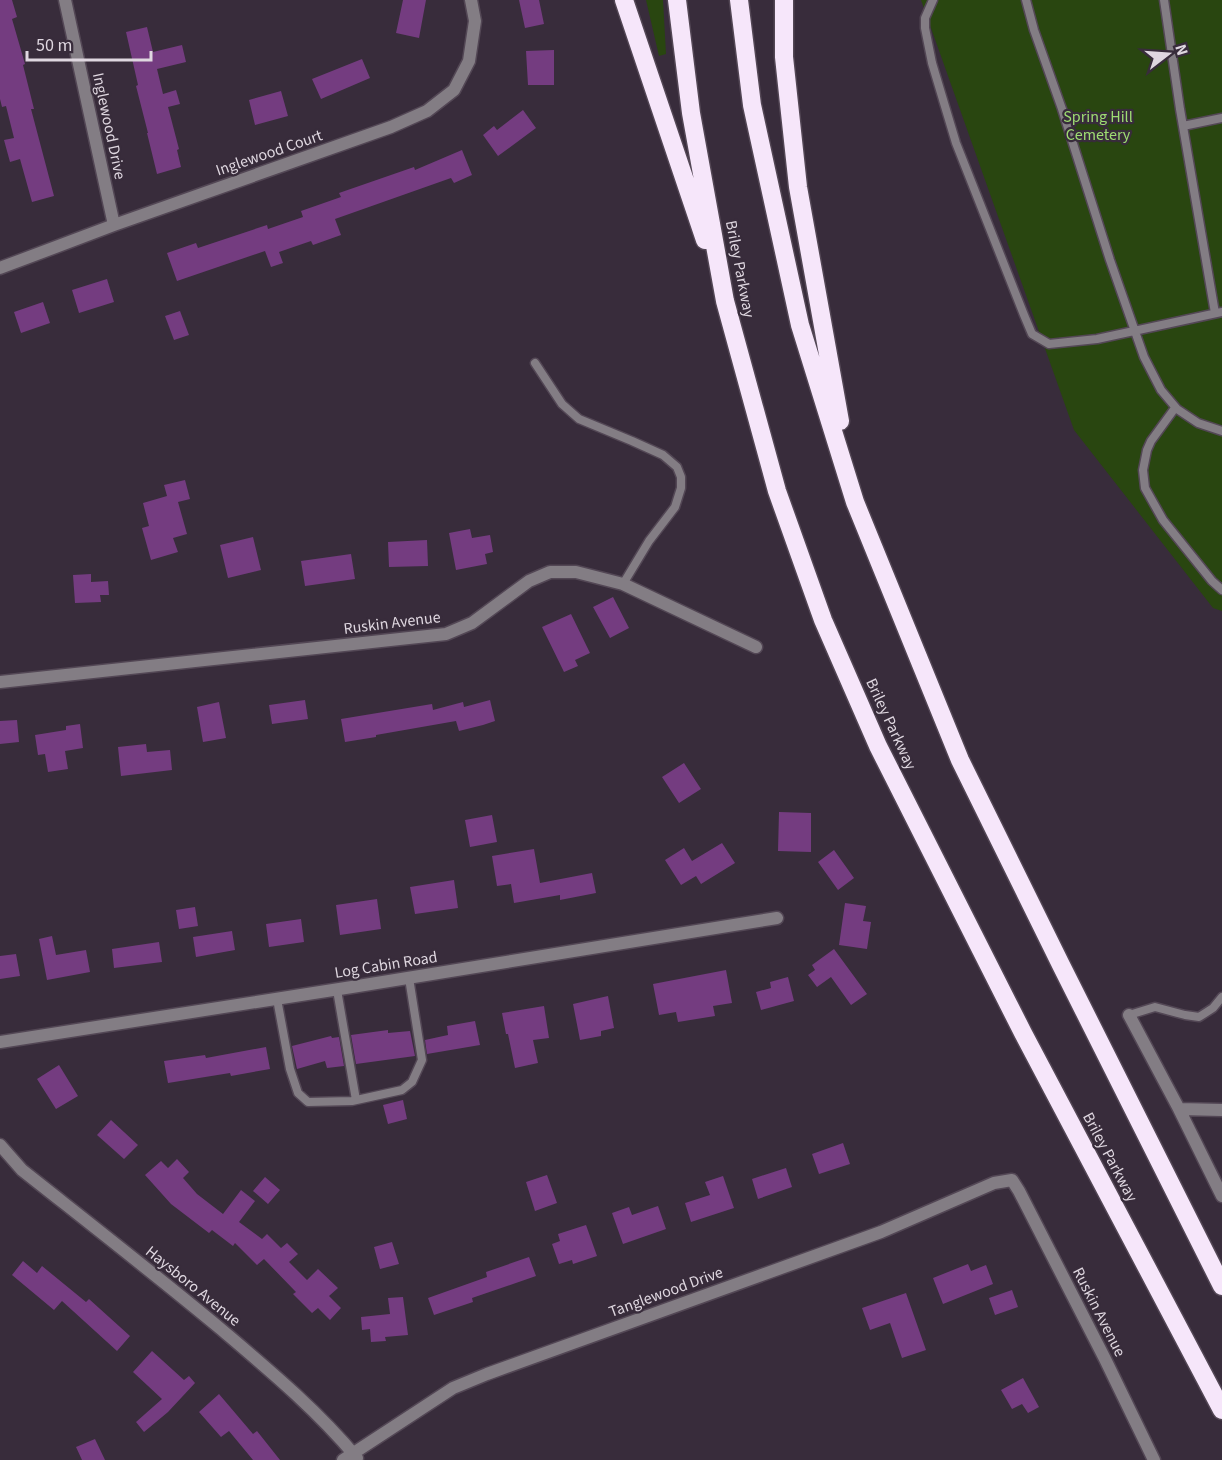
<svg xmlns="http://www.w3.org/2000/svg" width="1222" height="1460" viewBox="0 0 1222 1460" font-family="'Source Sans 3',sans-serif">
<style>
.green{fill:#294610}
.building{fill:#743c80}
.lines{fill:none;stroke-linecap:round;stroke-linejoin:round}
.lane-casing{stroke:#534755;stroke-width:11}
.street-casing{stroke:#534755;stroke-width:15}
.highway-casing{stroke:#534755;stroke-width:21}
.lane{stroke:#837d84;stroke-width:8}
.street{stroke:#837d84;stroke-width:12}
.highway{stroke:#f6e6fa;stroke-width:18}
.labels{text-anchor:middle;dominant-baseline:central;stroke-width:4.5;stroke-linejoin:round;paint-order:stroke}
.park-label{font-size:16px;fill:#9edd72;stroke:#382c3b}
.street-label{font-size:16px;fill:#dfd7e0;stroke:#382c3b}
</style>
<rect width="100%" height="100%" fill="#382c3b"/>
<path class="green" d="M646,0h17l3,54 -7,2z
M921,0h301v611l-9,-3 -139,-178z"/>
<path class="building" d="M0,0h12l5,17 -5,2 13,45 -2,1 11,44h-3l23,87 -22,6 -12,-43 -10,3 -6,-22 10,-2 -8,-32 -4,1 -2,-8z
M403,0h23l-7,38 -23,-5z
M519,0h20l5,24 -19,4z
M147,27l6,25 29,-7 4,17 -29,7 6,25 13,-4 4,14 -12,3 11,42 -2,1 4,17 -24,7 -10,-41h1l-12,-47 2,-1 -12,-53z
M554,50v35h-26l-2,-34z
M362,59l8,19 -49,21 -9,-20z
M281,91l7,25 -33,9 -6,-25z
M523,110l13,18 -38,28 -15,-21 11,-9 3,4z
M462,150l10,25 -18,8 -3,-5 -116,41 6,16 -28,10 -2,-4 -32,11 4,11 -12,4 -6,-16 -88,30 -10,-28 29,-10 2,5 69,-23 1,4 35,-12 -2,-6 40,-14 -2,-4 75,-26 1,3z
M107,279l7,23 -35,11 -7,-23z
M43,302l7,21 -29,10 -7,-21z
M180,311l9,24 -15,5 -9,-24z
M185,480l5,19 -12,3 9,32 -14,4 5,14 -27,8 -9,-32 7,-2 -6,-23 24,-7 -3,-11z
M470,529l2,9 18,-3 3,17 -8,2 2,10 -31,6 -7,-37z
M253,537l8,33 -33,8 -8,-33z
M427,540l1,26 -39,1 -1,-25z
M351,554l4,25 -50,7 -4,-25z
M91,574v8l17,-1 1,14h-9l1,7 -26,1 -2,-28z
M613,597l16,31 -19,10 -17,-31z
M571,614l19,39 -15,7 3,6 -14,6 -22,-45z
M305,700l3,19 -36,5 -3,-19z
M490,700l5,21 -12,4 -24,6 -3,-10 -80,14v2l-31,5 -4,-23 91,-15 1,6 30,-8 1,5z
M219,702l7,36 -23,4 -6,-35z
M17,720l2,22 -19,2v-23z
M80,724l3,24 -18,3 3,18 -20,3 -3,-18 -7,1 -3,-20 31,-5v-4z
M146,744l1,8 23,-2 2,20 -51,6 -3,-29z
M684,763l17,26 -22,14 -17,-26z
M779,812l32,1v39l-33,-1z
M492,815l5,27 -27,5 -5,-27z
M722,843l13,20 -34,21 -5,-8 -15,9 -16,-25 19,-12 8,13z
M534,849l6,34 52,-10 4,20 -36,7v-5l-46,8 -3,-19 -14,2 -5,-30z
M834,850l20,28 -16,12 -20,-28z
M454,880l4,28 -43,6 -5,-27z
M377,899l4,30 -41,6 -4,-30z
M845,903l21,3 -3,15 8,1 -4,27 -28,-4z
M195,907l3,19 -19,3 -3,-19z
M301,919l3,23 -35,5 -3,-23z
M232,931l3,19 -39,7 -3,-20z
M52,936l4,19 30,-5 4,22 -43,8 -8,-41z
M159,942l3,20 -48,6 -2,-19z
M834,949l33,45 -16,11 -20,-28 -14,10 -9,-12 7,-5 -3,-5z
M16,954l4,22 -20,3v-23z
M726,970l6,33 -19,3 2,10 -37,6 -2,-10 -17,3 -6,-31z
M788,977l6,24 -33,9 -5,-18 15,-4 -1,-6z
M608,996l6,32 -13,3v5l-21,4 -7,-36z
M544,1006l5,32 -16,2 5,23 -23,5 -7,-34h-2l-4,-21z
M475,1021l5,24 -53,9 -2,-14 23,-5 -1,-9z
M388,1030v3l22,-2 5,25 -59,8 -5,-29z
M331,1036l1,2 7,-1 5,29 -17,2 -2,-7 -28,8 -5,-23z
M266,1047l4,22 -39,7 -1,-3 -62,10 -4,-22 41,-6 1,3z
M59,1065l19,31 -22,13 -19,-30z
M403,1100l4,19 -19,5 -5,-19z
M111,1120l27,25 -14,14 -27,-24z
M843,1143l7,21 -31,10 -7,-20z
M177,1159l12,13 -6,6 14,16 26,20 18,-24 14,11 -16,21 23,17 5,-5 14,14 6,-5 11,11 -9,8 18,18 11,-11 20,19 -9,8 12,12 -11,12 -12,-12 -6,5 -19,-19 3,-2 -32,-33 -7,6 -22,-22 -2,3 -21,-16 -3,3 -38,-29 -26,-29 16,-14 7,7z
M786,1168l6,19 -34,12 -6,-20z
M547,1175l10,28 -22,8 -9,-29z
M723,1176l11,32 -43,14 -6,-19 25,-8 -5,-13z
M265,1177l15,13 -12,14 -15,-13z
M658,1206l8,23 -43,15 -11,-31 17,-6 3,8z
M586,1225l11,31 -24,8 -1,-4 -13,4 -7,-20 8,-3 -2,-7z
M392,1242l7,22 -19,5 -6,-22z
M529,1257l7,19 -64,22 1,4 -39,13 -6,-17 59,-21 -1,-5z
M23,1261l14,12 5,-7 44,36 3,-3 41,37 -13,15 -55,-50 -8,9 -42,-35z
M968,1264l3,7 15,-6 7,19 -50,20 -10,-26z
M1012,1290l6,17 -23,8 -6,-17z
M906,1293l20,57 -24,8 -12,-35 -20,7 -8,-22z
M403,1297l5,38 -23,2 1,4 -15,1 -1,-13 -8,1 -1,-13 29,-3 -2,-16z
M152,1351l32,29 5,-4 6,7 -27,29 -24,20 -8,-10 26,-23 -29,-27z
M1023,1378l16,29 -11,6 -6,-9 -10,5 -11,-19z
M219,1394l34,40 4,-3 23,29h-27l-24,-29 -8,6 -22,-25z
M95,1439l10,21h-23l-6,-13z"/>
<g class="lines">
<defs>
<path id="lane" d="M933,0l-8,18v10l7,35 24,80 68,172 8,19 17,10 48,-5 125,-27
M1026,0l8,30 28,79 48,151 34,97 17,33 16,19 21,14 24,8
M1164,0l16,109 35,204
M1183,126l39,-8
M535,363l27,41 17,15 53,22 31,14 14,12 4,10v11l-6,19 -26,34 -26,43
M1175,408l-24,33 -4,9 -4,20 2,18 18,32 49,61 10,9
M337,990l19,110
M277,999l13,70 8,24 10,9 44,-1 50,-11 10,-8 10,-22 -13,-82
M1129,1015l26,-8 30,8 14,2 14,-9 9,-11"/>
<path id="street" d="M65,0l49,225
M0,268l114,-43 277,-98 36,-16 27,-21 15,-29 6,-40 -4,-21
M0,682l446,-48 26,-11 57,-42 21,-9h26l47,12 133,63
M1129,1015l50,94 43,87
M0,1042l352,-55 425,-69
M1179,1109l43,1
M0,1145l22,25c67,53 134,105 200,160 47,40 95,80 135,128
M343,1460l110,-72 34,-14 394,-142 113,-49 18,-3 7,11 86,168 49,101"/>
<path id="highway" d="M624,0l81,240
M677,0l14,113 34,188 52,190 46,129 55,126 145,287 199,377
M739,0l13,105 48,220 55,177 105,258 101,205 161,321
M784,0v57l14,130 42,234"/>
</defs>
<use href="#lane" class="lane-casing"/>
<use href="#street" class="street-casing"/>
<use href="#highway" class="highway-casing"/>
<use href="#lane" class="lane"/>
<use href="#street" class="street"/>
<use href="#highway" class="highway"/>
</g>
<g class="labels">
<g class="park-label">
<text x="1098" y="117">Spring Hill<tspan x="1098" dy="18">Cemetery</tspan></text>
</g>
<g class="street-label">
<text transform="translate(109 126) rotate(78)">Inglewood Drive</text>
<text transform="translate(269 153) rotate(-19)">Inglewood Court</text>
<text transform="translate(740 269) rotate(79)">Briley Parkway</text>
<text transform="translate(392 623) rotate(-7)">Ruskin Avenue</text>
<text transform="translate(891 724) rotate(65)">Briley Parkway</text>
<text transform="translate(386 965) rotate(-9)">Log Cabin Road</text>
<text transform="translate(1110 1157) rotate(62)">Briley Parkway</text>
<text transform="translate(193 1286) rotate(39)">Haysboro Avenue</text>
<text transform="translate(666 1292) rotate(-20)">Tanglewood Drive</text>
<text transform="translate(1099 1312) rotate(63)">Ruskin Avenue</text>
</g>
</g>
<g transform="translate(1168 54) rotate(73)" stroke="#382c3b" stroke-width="4.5" paint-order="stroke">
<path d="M0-4.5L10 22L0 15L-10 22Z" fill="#dfd7e0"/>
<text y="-9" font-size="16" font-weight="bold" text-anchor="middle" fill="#dfd7e0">N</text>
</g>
<path d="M27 51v9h124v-9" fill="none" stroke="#dfd7e0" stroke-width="3"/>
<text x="36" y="51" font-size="18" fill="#dfd7e0" stroke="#382c3b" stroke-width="4.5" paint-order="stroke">50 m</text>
</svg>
